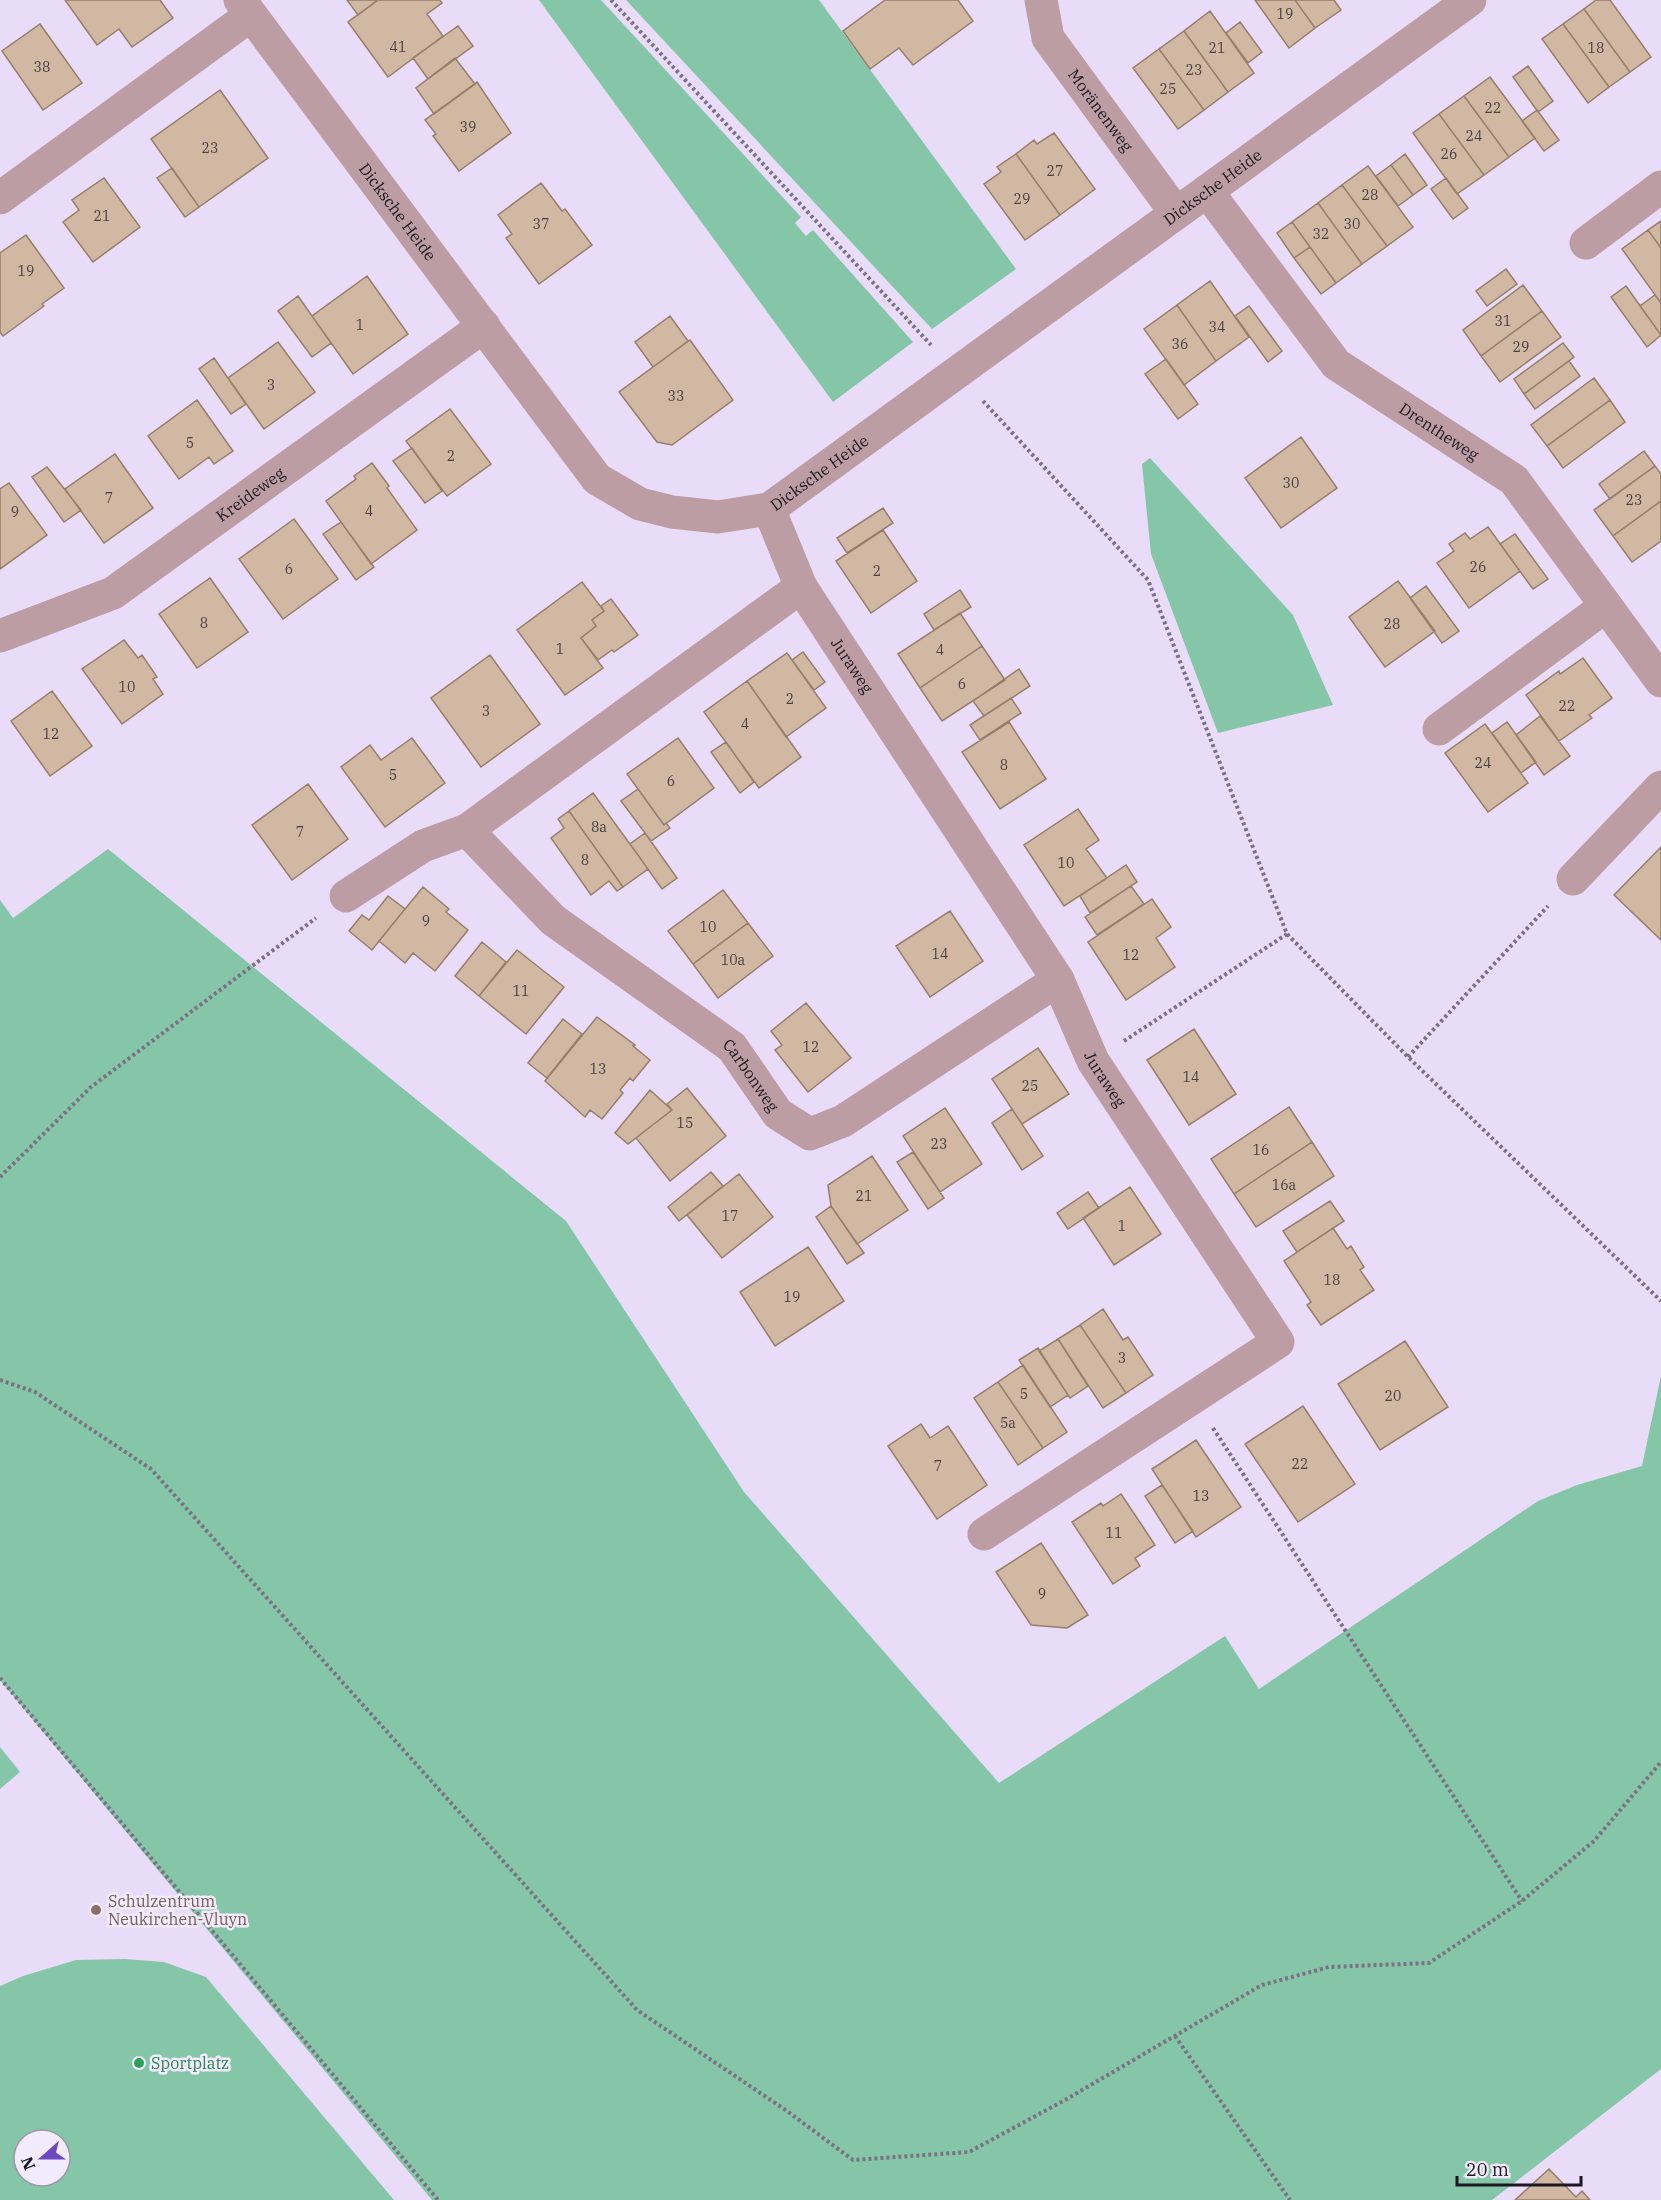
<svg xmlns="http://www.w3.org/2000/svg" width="1661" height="2200" viewBox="0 0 1661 2200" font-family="'IBM Plex Serif',serif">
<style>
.green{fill:#86c6a8;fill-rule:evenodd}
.building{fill:#d1b8a3;stroke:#957e6a;stroke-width:1.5}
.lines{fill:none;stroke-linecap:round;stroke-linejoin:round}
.path{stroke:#7a7184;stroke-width:4;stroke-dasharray:3 3;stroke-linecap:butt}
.minor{stroke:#bd9da4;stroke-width:33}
.education-dot{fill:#8d6e63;stroke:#f2ebfd;stroke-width:2}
.leisure-dot{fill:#2e9e5b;stroke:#f2ebfd;stroke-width:2}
.labels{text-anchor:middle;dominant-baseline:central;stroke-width:5;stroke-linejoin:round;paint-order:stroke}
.number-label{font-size:14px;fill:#493f42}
.street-label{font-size:16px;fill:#1c1721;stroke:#f2ebfd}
.education-label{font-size:16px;fill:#785e54;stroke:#f2ebfd;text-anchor:start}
.leisure-label{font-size:16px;fill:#27864d;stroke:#f2ebfd;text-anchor:start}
</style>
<rect width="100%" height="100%" fill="#e8dcf8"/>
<path class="green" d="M539,0h62l200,217 -6,6 11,13 7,-6 100,112 -80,60z
M626,0h193l197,269 -84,60z
M1150,458l143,157 40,90 -115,28 -67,-179 -9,-90z
M108,849l458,372 178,271 255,291 226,-147 34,53 279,-188 39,-16 65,-19 19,-90v693l-169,131h-1060l-432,-520v-780l13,18z
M0,1747l20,25 -20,17z
M125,1959l39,3 42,15 188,223h-394v-214l23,-10 53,-16zM24,2140h36v36h-36z"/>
<path class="building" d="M65,0h95l13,18 -41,29 -13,-18 -22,16z
M347,0h31l-20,15z
M378,0h62l2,3 -15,11 16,22 -55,41 -40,-55z
M885,0h73l15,21 -60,44 -14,-17 -29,21 -27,-38z
M1255,0h40l20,28 -26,20z
M1295,0h39l7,10 -26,18z
M1596,0h14l41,57 -21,15 -46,-63z
M1584,9l46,63 -21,15 -46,-63z
M1210,11l44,62 -26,19 -44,-61z
M1240,22l22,30 -14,11 -22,-30z
M40,24l42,59 -39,27 -41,-59z
M1563,24l46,63 -21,16 -46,-64z
M458,26l15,20 -45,33 -15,-21z
M1184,31l44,61 -24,18 -45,-61z
M1159,49l45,61 -26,19 -45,-61z
M455,58l20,26 -41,30 -18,-26z
M1528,66l25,35 -15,11 -25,-35z
M1490,77l45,61 -26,19 -45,-61z
M477,82l34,51 -52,38 -26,-35 3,-2 -11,-14z
M220,90l48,68 -69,49 -48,-68z
M1464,96l45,61 -25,18 -45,-61z
M1537,110l22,30 -15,11 -22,-30z
M1439,114l45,61 -27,19 -44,-61z
M1054,133l41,56 -35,26 -44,-61 18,-14 3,4z
M1016,154l44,61 -35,25 -41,-56 17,-12 -4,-5z
M1405,154l22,31 -14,10 -22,-30z
M1391,165l22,30 -15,11 -22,-30z
M1368,166l45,61 -26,19 -45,-61z
M172,168l27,39 -14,10 -28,-39z
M104,178l36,49 -47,35 -30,-40 16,-12 -7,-10z
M1446,178l22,30 -15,11 -22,-30z
M541,183l21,28 3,-2 27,36 -53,39 -33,-46 6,-4 -14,-19z
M1342,185l45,61 -25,18 -44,-61z
M1318,203l44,61 -26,19 -44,-61z
M1661,221v27l-13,-18z
M1292,222l18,25 -16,11 -17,-25z
M1648,230l13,18v55l-39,-54z
M26,235l38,53 -22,16 2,2 -41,30 -3,-4v-79z
M1310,247l26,36 -15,11 -27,-36z
M1506,269l11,15 -30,22 -11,-15z
M367,276l41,58 -55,40 -41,-58z
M1210,281l39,56 -33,24 -39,-56z
M1523,285l19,26 -61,45 -18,-26z
M1626,286l35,49 -14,12 -36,-50z
M1655,295l6,8v32l-21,-29z
M298,296l33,47 -19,14 -34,-46z
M1177,305l39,56 -32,24 -40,-56z
M1249,306l33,45 -14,11 -33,-46z
M1542,311l19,26 -61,45 -19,-26z
M670,316l18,25 -35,26 -18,-25z
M690,340l43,60 -61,45 -15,-3 -38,-50z
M278,342l37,50 -51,37 -36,-51z
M1563,343l11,14 -50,37 -10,-15z
M214,358l32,46 -15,10 -32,-45z
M1166,359l32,45 -20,15 -33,-45z
M1569,361l11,15 -45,33 -11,-15z
M1594,378l16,22 -63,46 -16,-21z
M197,400l36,51 -19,13 -5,-7 -30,22 -31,-43z
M1610,400l15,22 -62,46 -16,-22z
M450,409l41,55 -44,32 -41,-55z
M1301,437l36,51 -56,40 -36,-50z
M412,448l30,43 -17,12 -32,-42z
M1644,451l11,15 -45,33 -11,-15z
M115,454l38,54 -49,35 -39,-54z
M372,463l17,23 -2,2 30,42 -46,34 -45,-63 30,-22 -2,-3z
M1655,466l6,8v27l-48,35 -19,-26z
M47,467l34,43 -17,12 -32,-45z
M9,483l38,52 -47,34v-80z
M1661,501v40l-29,21 -19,-26z
M883,508l10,15 -46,30 -10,-15z
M294,519l44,60 -55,40 -44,-60z
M341,522l33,45 -18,13 -33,-46z
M1488,527l32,44 -51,37 -32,-45 17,-12 -5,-7 16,-11 5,6z
M883,530l34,51 -46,32 -35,-52z
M1515,534l33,45 -15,10 -33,-45z
M210,578l38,54 -51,36 -38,-54z
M1398,581l37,50 -50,36 -36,-50z
M582,582l22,29 -12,9 4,6 -15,12 22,30 -38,27 -48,-65z
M1426,586l33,45 -17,12 -32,-45z
M960,590l11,17 -37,23 -10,-16z
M611,599l27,36 -24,17 -2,-2 -14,10 -17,-22 15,-12 -4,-6 12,-9 -3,-5z
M960,613l22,33 -62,42 -22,-34z
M124,640l14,18 4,-3 15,22 -4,2 10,15 -41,30 -40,-55z
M982,646l23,34 -63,41 -22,-33z
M803,652l22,30 -11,8 -22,-30z
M787,653l39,55 -40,29 -39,-56z
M490,655l50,69 -59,43 -50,-69z
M1583,658l29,40 -23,17 3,3 -33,23 -33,-46 33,-24 1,3z
M1019,669l11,17 -46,30 -11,-15z
M747,681l54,76 -42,31 -55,-76z
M52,691l40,55 -42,30 -39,-55z
M1011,698l10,15 -41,27 -10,-15z
M1540,716l30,40 -26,19 -28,-40z
M1009,722l37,57 -46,30 -38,-57z
M1507,722l29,40 -15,11 -29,-40z
M1485,724l43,59 -40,29 -43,-59z
M412,738l33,45 -60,44 -44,-60 29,-22 11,15z
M678,738l36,50 -50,37 -37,-51z
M726,742l28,40 -14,11 -29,-41z
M308,784l40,55 -56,41 -40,-55z
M638,789l26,36 2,-2 4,5 -19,13 -30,-40z
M593,793l55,76 -25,18 -54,-76z
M1078,809l21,31 -13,9 21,29 -43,28 -40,-61z
M569,811l54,76 -6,4 -8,-10 -18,14 -40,-57 13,-10 -6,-9z
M645,833l32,45 -15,11 -32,-45z
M1661,847v93l-47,-45z
M1126,865l11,17 -47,31 -10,-17z
M1131,886l13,18 -47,31 -12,-18z
M423,887l26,22 -3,3 22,18 -33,41 -22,-18 -8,10 -26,-22z
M723,890l25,33 -55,41 -25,-33z
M388,896l17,13 -33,41 -23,-19 13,-16 7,5z
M1152,899l19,28 -15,11 19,29 -49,33 -38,-58z
M950,911l33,50 -53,36 -34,-51z
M748,923l25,33 -55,42 -25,-34z
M482,942l24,20 -27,34 -24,-20z
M517,950l47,37 -38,47 -47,-38z
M806,1003l45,55 -43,34 -33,-42 7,-5 -11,-14z
M597,1017l38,28 -2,1 17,14 -17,21 -3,-3 -10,12 3,3 -21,26 -12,-9 -5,7 -40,-36z
M563,1019l19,15 -35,44 -19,-15z
M1194,1029l42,65 -47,31 -42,-65z
M1038,1048l31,46 -47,30 -30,-45z
M687,1088l39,48 -56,45 -34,-43 36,-28 -5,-6z
M650,1090l22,20 -44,34 -13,-11z
M1289,1107l23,35 -78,52 -23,-35z
M945,1108l37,56 -42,28 -37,-56z
M1012,1109l31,47 -21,14 -30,-47z
M1312,1142l22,34 -78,51 -22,-33z
M913,1152l31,46 -16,11 -31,-47z
M872,1156l36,54 -51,34 -26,-38 -3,-21z
M711,1172l12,14 -44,35 -11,-14z
M739,1174l34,43 -51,41 -35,-43z
M1130,1187l31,47 -47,31 -31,-47z
M1088,1192l11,16 -31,21 -11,-16z
M1330,1201l14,20 -47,31 -14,-21z
M831,1206l33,47 -17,11 -31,-47z
M1333,1228l14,21 4,-3 13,21 -4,3 14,20 -53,35 -14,-20 4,-3 -27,-41z
M808,1247l36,54 -69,45 -35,-54z
M1103,1309l20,31 5,-3 25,38 -27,18 -46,-68z
M1080,1325l46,68 -23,15 -45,-69z
M1058,1339l30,47 -18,12 -31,-47z
M1405,1341l43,66 -68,43 -42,-66z
M1038,1348l30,47 -18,12 -31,-47z
M1023,1365l44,67 -24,16 -45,-66z
M998,1382l45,66 -25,17 -44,-67z
M1303,1406l52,78 -57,38 -53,-78z
M921,1424l9,14 18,-12 39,59 -50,34 -49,-73z
M1196,1440l45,67 -45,30 -44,-68z
M1162,1485l31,46 -18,12 -30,-47z
M1121,1494l34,51 -20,13 5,8 -27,18 -41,-62 29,-19 2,3z
M1041,1543l47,72 -21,13 -36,-3 -35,-53z
M1549,2169l27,28 6,-6 8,9h-75z"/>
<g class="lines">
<path class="path" d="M611,0l320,345
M983,401l165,179 139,354 121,123 253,244
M1124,1041l163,-107
M1408,1057l140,-151
M0,1177l91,-90 225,-169
M0,1380l35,12 116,77 486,541 150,101 66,49 116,-8 96,-52 197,-115 67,-18 100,-4 93,-62 72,-60 67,-79
M1213,1428l309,473
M0,1678l438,522
M1175,2036l115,164"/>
<g class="minor">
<path id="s1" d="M240,0l357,479 43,25 32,8 46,5 51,-8 701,-509"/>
<path id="s2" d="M1041,0l7,38 128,175"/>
<path id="s3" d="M1207,191l129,173 178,116 147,201"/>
<path d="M0,198l251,-183"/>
<path d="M1586,243l75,-56"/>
<path id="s4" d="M769,509l32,78 257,393 35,81 185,281 -294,192"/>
<path id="s5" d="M0,636l113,-43 371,-267"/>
<path d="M1439,729l167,-123"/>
<path id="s6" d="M467,830l86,90 179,127 46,67 32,20 33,-13 215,-141"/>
<path d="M1573,879l88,-92"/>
<path d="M346,896l77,-50 44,-16 334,-243"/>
</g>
</g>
<circle class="education-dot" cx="96" cy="1910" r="6"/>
<circle class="leisure-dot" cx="139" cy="2063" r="6"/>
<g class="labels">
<g class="number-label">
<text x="1285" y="14">19</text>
<text x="398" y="47">41</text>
<text x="1217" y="48">21</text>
<text x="1596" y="48">18</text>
<text x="42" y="67">38</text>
<text x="1194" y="70">23</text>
<text x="1168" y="89">25</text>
<text x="1493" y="108">22</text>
<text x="468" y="127">39</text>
<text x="1474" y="136">24</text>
<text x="210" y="148">23</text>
<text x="1449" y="154">26</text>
<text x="1055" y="171">27</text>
<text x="1370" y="195">28</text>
<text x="1022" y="199">29</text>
<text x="102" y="216">21</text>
<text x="541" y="224">37</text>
<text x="1352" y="224">30</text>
<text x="1321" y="234">32</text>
<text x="26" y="271">19</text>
<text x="1503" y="321">31</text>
<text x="360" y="325">1</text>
<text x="1217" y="327">34</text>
<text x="1180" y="344">36</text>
<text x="1521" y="347">29</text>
<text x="271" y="385">3</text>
<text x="676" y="396">33</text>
<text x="190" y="443">5</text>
<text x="451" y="456">2</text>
<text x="1291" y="483">30</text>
<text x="109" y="498">7</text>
<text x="1634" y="500">23</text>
<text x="369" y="511">4</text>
<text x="15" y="512">9</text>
<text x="1478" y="567">26</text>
<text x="289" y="569">6</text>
<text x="877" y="571">2</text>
<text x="204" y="623">8</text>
<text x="1392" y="624">28</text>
<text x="560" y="649">1</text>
<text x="940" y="650">4</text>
<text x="962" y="684">6</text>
<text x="127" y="687">10</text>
<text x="790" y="699">2</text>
<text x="1567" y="706">22</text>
<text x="486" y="711">3</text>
<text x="745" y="724">4</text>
<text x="51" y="734">12</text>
<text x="1483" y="763">24</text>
<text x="1004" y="765">8</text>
<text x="393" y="775">5</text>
<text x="671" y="781">6</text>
<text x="599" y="827">8a</text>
<text x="300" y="832">7</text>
<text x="585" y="860">8</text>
<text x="1066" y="863">10</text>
<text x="426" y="921">9</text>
<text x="708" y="927">10</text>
<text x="940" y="954">14</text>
<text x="1131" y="955">12</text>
<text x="733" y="960">10a</text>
<text x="521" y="991">11</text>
<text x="811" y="1047">12</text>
<text x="598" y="1069">13</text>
<text x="1191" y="1077">14</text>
<text x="1030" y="1086">25</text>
<text x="685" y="1123">15</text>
<text x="939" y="1144">23</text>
<text x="1261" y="1150">16</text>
<text x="1284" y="1185">16a</text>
<text x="864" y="1196">21</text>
<text x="730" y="1216">17</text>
<text x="1122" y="1226">1</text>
<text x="1332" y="1280">18</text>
<text x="792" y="1297">19</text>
<text x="1122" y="1358">3</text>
<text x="1024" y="1394">5</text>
<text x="1393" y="1396">20</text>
<text x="1008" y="1423">5a</text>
<text x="1300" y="1464">22</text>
<text x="938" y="1466">7</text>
<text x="1201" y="1496">13</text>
<text x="1114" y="1533">11</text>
<text x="1042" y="1594">9</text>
</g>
<g class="street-label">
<text stroke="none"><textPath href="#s2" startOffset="128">Moränenweg</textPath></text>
<text stroke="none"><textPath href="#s1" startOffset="1326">Dicksche Heide</textPath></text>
<text stroke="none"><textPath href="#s1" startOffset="264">Dicksche Heide</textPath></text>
<text stroke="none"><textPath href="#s3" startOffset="339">Drentheweg</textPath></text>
<text stroke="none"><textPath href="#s1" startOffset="840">Dicksche Heide</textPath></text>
<text stroke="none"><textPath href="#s5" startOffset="290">Kreideweg</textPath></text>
<text stroke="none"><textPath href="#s4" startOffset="178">Juraweg</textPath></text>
<text stroke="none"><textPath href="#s6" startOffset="378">Carbonweg</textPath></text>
<text stroke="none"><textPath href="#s4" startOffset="664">Juraweg</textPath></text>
</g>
<g class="education-label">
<text x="108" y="1901">Schulzentrum<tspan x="108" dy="18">Neukirchen-Vluyn</tspan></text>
</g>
<g class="leisure-label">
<text x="151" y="2063">Sportplatz</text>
</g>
</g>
<g transform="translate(42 2158) rotate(249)"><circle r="28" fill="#f2ebfd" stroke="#9c96a5" stroke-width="1.5"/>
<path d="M0-4.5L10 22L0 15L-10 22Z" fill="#6d48c0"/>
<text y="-9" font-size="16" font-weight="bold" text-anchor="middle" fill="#1c1721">N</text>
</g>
<path d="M1457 2176v9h124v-9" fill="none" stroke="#1c1721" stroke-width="3"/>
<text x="1466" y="2176" font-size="18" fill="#1c1721" stroke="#f2ebfd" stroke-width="4.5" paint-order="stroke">20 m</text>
</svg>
